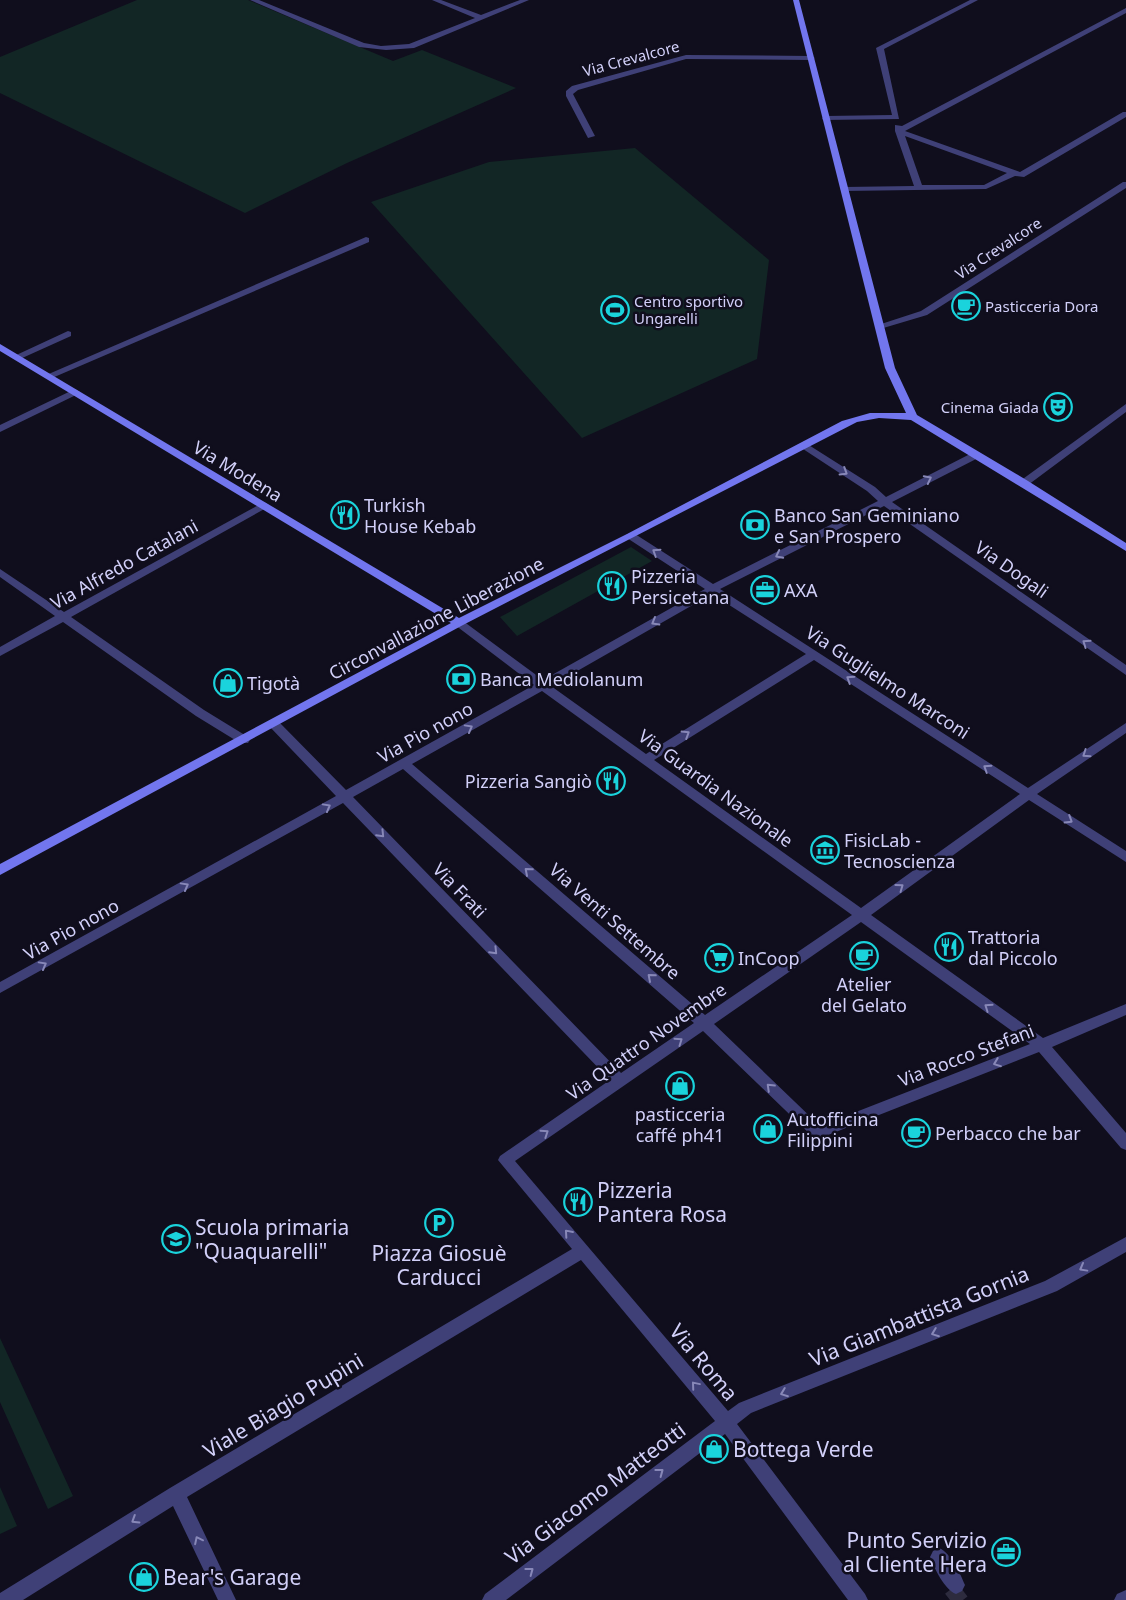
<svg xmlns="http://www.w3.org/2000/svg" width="1126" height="1600" viewBox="0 0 1126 1600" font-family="'Noto Sans',sans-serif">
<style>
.green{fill:#122625}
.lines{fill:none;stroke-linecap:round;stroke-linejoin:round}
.street-tunnel{stroke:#2d2b3e;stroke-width:16;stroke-dasharray:16 8;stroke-linecap:butt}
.lane{fill:#3f4077;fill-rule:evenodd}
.street{fill:#3f4077;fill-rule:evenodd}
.secondary{fill:#7276ee;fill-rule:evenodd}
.oneway{stroke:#8888b8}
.labels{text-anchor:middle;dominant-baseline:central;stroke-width:5;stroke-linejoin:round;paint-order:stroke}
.far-street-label{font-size:15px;fill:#d2d0f9;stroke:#100e1d}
.far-poi-label{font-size:15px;fill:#d2d0f9;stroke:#100e1d;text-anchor:start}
.street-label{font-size:18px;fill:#d2d0f9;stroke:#100e1d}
.poi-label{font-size:18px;fill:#d2d0f9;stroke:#100e1d;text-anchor:start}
.near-poi-label{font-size:21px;fill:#d2d0f9;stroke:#100e1d;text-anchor:start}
.near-street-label{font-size:21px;fill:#d2d0f9;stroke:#100e1d}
</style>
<rect width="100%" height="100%" fill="#100e1d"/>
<path class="green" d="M137,0h111l145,61 29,-11 94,38 -169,75 -102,50 -245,-120v-36z
M635,148l134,112 -12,99 -175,79 -211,-236 118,-40z
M631,547l21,14 -135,75 -17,-19z
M0,1338l73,158 -25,13 -48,-107z
M0,1487l17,39 -17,8z"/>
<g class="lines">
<path class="street-tunnel" d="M950,1600l14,-11 -8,-4"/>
<path class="lane" d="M970,0h8l-94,49 15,70 -76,1 -1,-2 4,-2 66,-1 -16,-67z
M1126,8v5l-221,118 115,41 103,-60h3v5l-102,60 -9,-1 -29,13 -142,2 -4,-2 4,-2 70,-1 -19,-55v-6l7,1zM905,136l102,37 -23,12h-62z
M366,237l3,1v4l-317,136h-6l-2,-2z
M68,331l3,1v4l-51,23 -3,1 -5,-3z"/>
<path class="street" d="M250,0h9l105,43 17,3 28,-2 66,-26 -43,-18h9l40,15 39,-15h9l-115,48 -28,2 -27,-3z
M686,55l125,1 4,2 -4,2 -125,-1 -108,31 -5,4 1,2 21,40 -7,2 -22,-42v-5l6,-5z
M1123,182h3v6l-199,127 -47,14 -5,-3 46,-15z
M75,389l5,3 -2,2 -78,38v-7z
M1126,404v8l-98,73h-8l-1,-2 1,-2z
M804,442l71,45 11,10 86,-44h8v4l-88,45 234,163v10l-242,-169 -164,83 308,199 98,-65v10l-89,61 89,57v11l-97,-62 -158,115 172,123 83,-34v11l-74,32 74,86v17l-5,-2 -82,-96 -221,87 -5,-2 -110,-106 -188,130 213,250 11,-8 306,-122 81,-44v15l-69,39 -306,122 -14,11 128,170 3,6h-20l-123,-166 -219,166h-24l3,-6 230,-173 -134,-161 -394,237 49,103h-18l-45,-94 -150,94h-23v-7l170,-105 402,-239 -74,-89 2,-4 110,-76 -267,-277 -343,190v-11l336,-186 -66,-69 -2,-3 2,-3h8l68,69 188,-105 -79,-60 -2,-2 2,-2h8l80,59 162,-91 -78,-51 -1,-2 1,-2h8l78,50 165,-83 -11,-10 -67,-44 -1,-2zM712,594l94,60 -160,100 -95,-68zM814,660l206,134 -159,114 -207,-148zM542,691l310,224 -147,100 -293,-251zM403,769l291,254 -73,50 -268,-276zM861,922l169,122 -210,82 -106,-102z
M264,502l5,3 -1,2 -197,110 133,93 44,27 2,3 -2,3h-8l-44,-27 -133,-94 -63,34v-9l55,-31 -55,-39v-8l64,43z
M939,1548c12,5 21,25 26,37l-3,6 -6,3c-12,-5 -21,-25 -26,-37l3,-6z
M1126,1590v10h-12l3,-6z"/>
<path class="secondary" d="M793,0h6l96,368 22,47 111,66 98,62v8l-215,-131 -32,-2 -22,4 -394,203 -463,250v-11l451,-241 -451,-272v-7l459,274 168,-84 215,-113 28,-8h36l-21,-45z"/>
</g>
<defs><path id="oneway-chevron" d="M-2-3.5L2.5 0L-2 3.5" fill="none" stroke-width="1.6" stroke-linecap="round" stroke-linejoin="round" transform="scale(1.25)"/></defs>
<g class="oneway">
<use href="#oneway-chevron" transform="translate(844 472) rotate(32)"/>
<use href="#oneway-chevron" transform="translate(928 479) rotate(-27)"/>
<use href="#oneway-chevron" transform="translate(656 552) rotate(-147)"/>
<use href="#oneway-chevron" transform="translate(779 555) rotate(153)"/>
<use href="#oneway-chevron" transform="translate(655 622) rotate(150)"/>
<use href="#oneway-chevron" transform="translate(1086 643) rotate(-145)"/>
<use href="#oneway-chevron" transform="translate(850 679) rotate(-147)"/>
<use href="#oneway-chevron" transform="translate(469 728) rotate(-29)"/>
<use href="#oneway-chevron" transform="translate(686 734) rotate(-32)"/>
<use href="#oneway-chevron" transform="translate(1086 754) rotate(146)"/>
<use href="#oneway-chevron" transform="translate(987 768) rotate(-147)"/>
<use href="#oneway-chevron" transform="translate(327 807) rotate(-29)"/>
<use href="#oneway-chevron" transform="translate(1069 820) rotate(32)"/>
<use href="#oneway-chevron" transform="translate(381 834) rotate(46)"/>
<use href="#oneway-chevron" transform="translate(528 871) rotate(-139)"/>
<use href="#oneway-chevron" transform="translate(185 886) rotate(-29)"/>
<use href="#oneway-chevron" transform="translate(900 887) rotate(-36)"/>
<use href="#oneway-chevron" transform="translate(494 951) rotate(46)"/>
<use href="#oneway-chevron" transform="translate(43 965) rotate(-29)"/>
<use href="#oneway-chevron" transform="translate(651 977) rotate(-139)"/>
<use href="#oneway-chevron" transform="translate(988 1007) rotate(-145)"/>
<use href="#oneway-chevron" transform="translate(679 1041) rotate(-35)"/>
<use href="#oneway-chevron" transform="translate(997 1063) rotate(159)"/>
<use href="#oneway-chevron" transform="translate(770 1087) rotate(-136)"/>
<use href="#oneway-chevron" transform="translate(545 1133) rotate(-34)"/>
<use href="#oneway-chevron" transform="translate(568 1233) rotate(-131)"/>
<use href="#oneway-chevron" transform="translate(1083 1268) rotate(151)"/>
<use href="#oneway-chevron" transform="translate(935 1333) rotate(159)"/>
<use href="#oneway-chevron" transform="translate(695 1385) rotate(-130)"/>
<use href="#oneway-chevron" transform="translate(784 1393) rotate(159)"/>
<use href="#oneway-chevron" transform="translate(660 1472) rotate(-37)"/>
<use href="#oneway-chevron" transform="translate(135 1520) rotate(148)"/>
<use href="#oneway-chevron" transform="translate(198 1540) rotate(-116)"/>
<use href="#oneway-chevron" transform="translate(530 1571) rotate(-37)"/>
</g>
<defs>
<symbol id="cafe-ring" viewBox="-11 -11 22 22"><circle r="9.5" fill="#100e1d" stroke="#1ad3dc" stroke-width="1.5"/><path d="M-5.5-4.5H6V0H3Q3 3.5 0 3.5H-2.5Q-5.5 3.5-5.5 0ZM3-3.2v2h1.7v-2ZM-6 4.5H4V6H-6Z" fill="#1ad3dc"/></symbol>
<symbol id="stadium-ring" viewBox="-11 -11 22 22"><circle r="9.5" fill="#100e1d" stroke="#1ad3dc" stroke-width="1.5"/><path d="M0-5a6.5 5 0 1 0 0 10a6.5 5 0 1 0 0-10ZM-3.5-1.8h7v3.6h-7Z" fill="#1ad3dc"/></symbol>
<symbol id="theatre-ring" viewBox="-11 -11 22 22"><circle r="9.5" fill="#100e1d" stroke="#1ad3dc" stroke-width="1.5"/><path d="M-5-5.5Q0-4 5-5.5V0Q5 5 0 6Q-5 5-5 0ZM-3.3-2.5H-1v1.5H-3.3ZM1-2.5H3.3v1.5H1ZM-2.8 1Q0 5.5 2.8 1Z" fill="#1ad3dc"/></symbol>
<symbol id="restaurant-ring" viewBox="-11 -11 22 22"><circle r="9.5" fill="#100e1d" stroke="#1ad3dc" stroke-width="1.5"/><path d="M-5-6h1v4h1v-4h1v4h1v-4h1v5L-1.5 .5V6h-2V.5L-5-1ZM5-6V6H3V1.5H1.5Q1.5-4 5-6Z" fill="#1ad3dc"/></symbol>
<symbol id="bank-ring" viewBox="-11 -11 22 22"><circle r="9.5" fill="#100e1d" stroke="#1ad3dc" stroke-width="1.5"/><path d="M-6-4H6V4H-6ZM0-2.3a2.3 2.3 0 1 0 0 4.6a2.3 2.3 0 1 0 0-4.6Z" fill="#1ad3dc"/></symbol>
<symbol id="office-ring" viewBox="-11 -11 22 22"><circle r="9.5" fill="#100e1d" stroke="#1ad3dc" stroke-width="1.5"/><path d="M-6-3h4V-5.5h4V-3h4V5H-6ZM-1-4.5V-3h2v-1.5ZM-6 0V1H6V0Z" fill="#1ad3dc"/></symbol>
<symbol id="shop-ring" viewBox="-11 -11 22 22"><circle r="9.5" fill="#100e1d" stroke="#1ad3dc" stroke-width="1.5"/><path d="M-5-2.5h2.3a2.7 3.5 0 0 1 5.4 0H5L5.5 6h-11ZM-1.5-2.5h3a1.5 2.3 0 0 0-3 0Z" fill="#1ad3dc"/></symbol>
<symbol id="museum-ring" viewBox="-11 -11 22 22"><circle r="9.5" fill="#100e1d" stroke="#1ad3dc" stroke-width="1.5"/><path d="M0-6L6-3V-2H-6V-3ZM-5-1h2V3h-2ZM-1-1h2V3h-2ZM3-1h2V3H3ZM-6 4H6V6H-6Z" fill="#1ad3dc"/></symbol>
<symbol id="supermarket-ring" viewBox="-11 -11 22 22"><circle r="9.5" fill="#100e1d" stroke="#1ad3dc" stroke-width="1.5"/><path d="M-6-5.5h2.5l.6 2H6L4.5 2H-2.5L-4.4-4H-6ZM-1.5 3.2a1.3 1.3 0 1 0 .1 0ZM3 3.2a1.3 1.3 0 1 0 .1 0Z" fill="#1ad3dc"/></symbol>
<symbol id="parking-ring" viewBox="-11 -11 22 22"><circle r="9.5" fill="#100e1d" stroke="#1ad3dc" stroke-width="1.5"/><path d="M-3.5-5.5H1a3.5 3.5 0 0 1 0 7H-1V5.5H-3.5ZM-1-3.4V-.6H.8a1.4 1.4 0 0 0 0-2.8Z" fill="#1ad3dc"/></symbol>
<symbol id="school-ring" viewBox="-11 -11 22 22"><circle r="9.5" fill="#100e1d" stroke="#1ad3dc" stroke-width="1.5"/><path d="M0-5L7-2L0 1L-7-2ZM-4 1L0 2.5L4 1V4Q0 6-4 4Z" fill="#1ad3dc"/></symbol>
</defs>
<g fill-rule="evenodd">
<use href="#cafe-ring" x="950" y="290" width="32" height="32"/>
<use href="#stadium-ring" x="599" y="294" width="32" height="32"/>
<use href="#theatre-ring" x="1042" y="391" width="32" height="32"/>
<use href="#restaurant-ring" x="329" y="499" width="32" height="32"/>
<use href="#bank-ring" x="739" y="509" width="32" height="32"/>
<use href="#restaurant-ring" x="596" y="570" width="32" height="32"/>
<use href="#office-ring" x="749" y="574" width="32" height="32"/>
<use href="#bank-ring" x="445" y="663" width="32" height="32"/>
<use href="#shop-ring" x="212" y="667" width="32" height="32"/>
<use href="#restaurant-ring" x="595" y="765" width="32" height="32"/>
<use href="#museum-ring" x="809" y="834" width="32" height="32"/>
<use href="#restaurant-ring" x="933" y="931" width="32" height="32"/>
<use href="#cafe-ring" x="848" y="940" width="32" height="32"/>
<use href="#supermarket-ring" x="703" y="942" width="32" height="32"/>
<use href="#shop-ring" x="664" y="1070" width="32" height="32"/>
<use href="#shop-ring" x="752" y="1113" width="32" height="32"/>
<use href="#cafe-ring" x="900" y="1117" width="32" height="32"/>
<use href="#restaurant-ring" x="562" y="1186" width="32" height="32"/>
<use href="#parking-ring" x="423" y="1207" width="32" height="32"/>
<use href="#school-ring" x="160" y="1223" width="32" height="32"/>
<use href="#shop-ring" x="698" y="1433" width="32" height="32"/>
<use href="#office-ring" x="990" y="1536" width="32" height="32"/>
<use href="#shop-ring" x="128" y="1561" width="32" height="32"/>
</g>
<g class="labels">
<g class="far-street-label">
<text transform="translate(631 58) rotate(-15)">Via Crevalcore</text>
<text transform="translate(998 248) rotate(-33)">Via Crevalcore</text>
</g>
<g class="far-poi-label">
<text x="634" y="301">Centro sportivo<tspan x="634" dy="17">Ungarelli</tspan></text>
<text x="985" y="306">Pasticceria Dora</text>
<text x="1039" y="407" text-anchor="end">Cinema Giada</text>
</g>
<g class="street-label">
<text transform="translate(238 471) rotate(31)">Via Modena</text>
<text transform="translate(124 564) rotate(-29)">Via Alfredo Catalani</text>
<text transform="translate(1012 569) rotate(35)">Via Dogali</text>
<text transform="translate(436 618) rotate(-28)">Circonvallazione Liberazione</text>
<text transform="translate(888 682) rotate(33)">Via Guglielmo Marconi</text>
<text transform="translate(425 732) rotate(-29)">Via Pio nono</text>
<text transform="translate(716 788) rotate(36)">Via Guardia Nazionale</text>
<text transform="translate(460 890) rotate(46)">Via Frati</text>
<text transform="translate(615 921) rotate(41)">Via Venti Settembre</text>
<text transform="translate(71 929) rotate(-29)">Via Pio nono</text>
<text transform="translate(646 1041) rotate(-35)">Via Quattro Novembre</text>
<text transform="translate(966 1055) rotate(-21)">Via Rocco Stefani</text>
</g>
<g class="poi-label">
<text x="364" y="505">Turkish<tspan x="364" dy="21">House Kebab</tspan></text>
<text x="774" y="515">Banco San Geminiano<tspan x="774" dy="21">e San Prospero</tspan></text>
<text x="631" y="576">Pizzeria<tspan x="631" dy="21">Persicetana</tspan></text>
<text x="784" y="590">AXA</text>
<text x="480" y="679">Banca Mediolanum</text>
<text x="247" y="683">Tigotà</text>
<text x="592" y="781" text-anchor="end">Pizzeria Sangiò</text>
<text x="844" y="840">FisicLab -<tspan x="844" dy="21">Tecnoscienza</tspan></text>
<text x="968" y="937">Trattoria<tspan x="968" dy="21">dal Piccolo</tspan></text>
<text x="738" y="958">InCoop</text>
<text x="864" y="984" text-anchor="middle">Atelier<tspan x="864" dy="21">del Gelato</tspan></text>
<text x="680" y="1114" text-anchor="middle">pasticceria<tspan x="680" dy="21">caffé ph41</tspan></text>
<text x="787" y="1119">Autofficina<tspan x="787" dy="21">Filippini</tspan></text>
<text x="935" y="1133">Perbacco che bar</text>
</g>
<g class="near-poi-label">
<text x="597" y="1190">Pizzeria<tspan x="597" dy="24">Pantera Rosa</tspan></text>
<text x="195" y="1227">Scuola primaria<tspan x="195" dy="24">"Quaquarelli"</tspan></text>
<text x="439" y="1253" text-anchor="middle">Piazza Giosuè<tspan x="439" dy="24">Carducci</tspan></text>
<text x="733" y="1449">Bottega Verde</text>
<text x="987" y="1540" text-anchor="end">Punto Servizio<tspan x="987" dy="24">al Cliente Hera</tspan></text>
<text x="163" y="1577">Bear's Garage</text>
</g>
<g class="near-street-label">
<text transform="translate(919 1316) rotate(-22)">Via Giambattista Gornia</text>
<text transform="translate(704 1362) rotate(50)">Via Roma</text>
<text transform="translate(283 1405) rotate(-31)">Viale Biagio Pupini</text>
<text transform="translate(595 1493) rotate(-37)">Via Giacomo Matteotti</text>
</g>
</g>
</svg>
